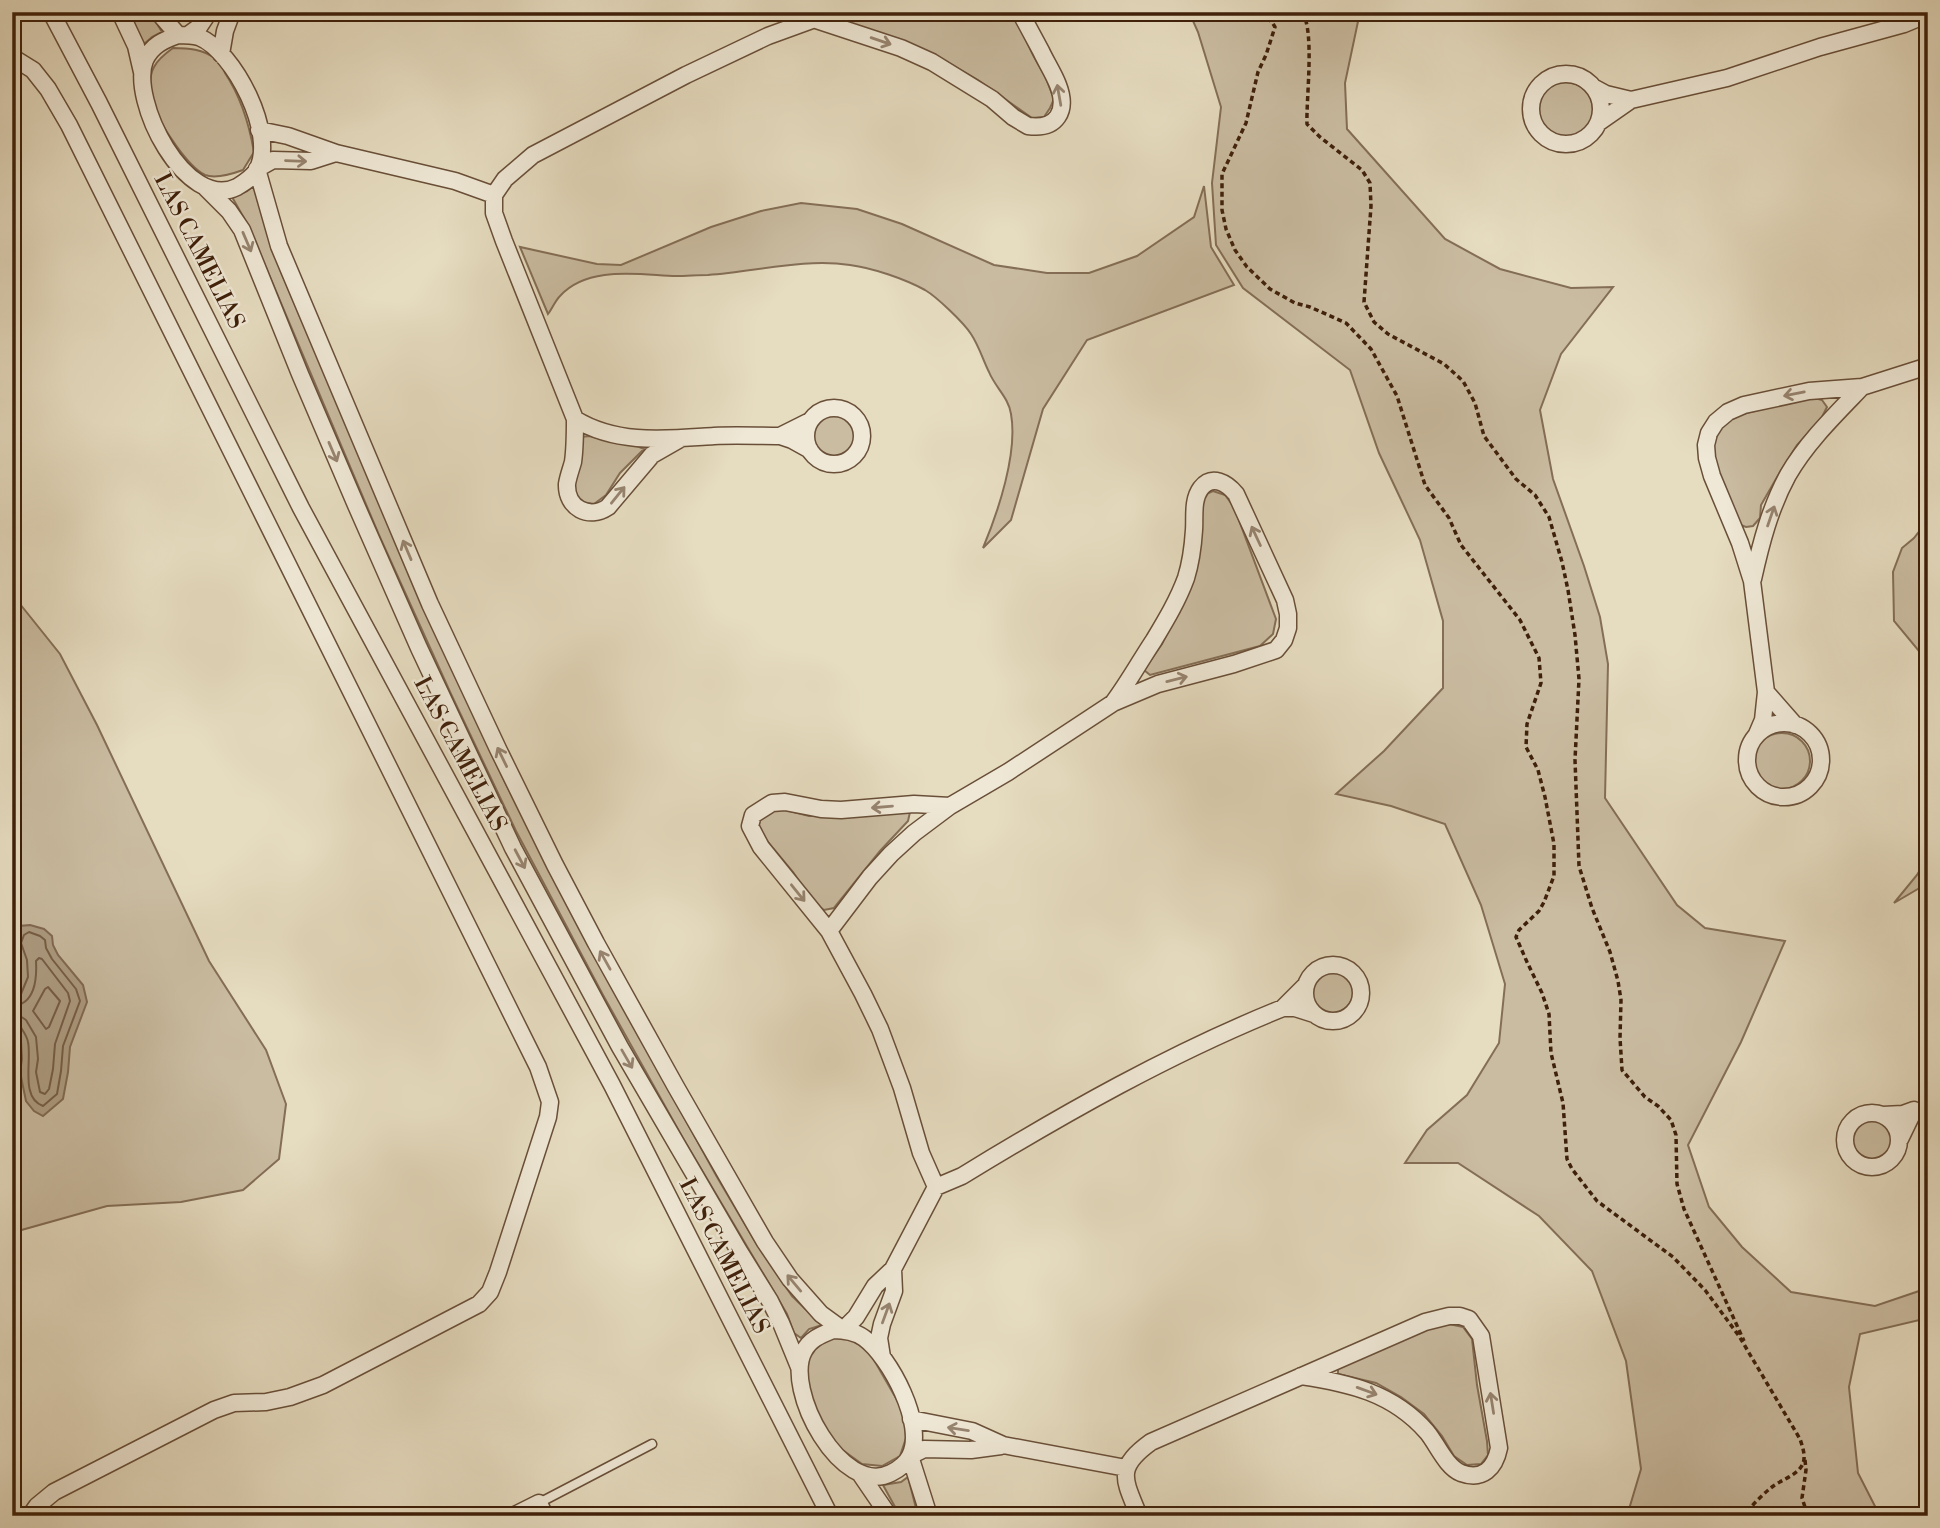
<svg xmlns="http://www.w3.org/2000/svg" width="1940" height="1528" viewBox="0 0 1940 1528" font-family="'Libre Bodoni',serif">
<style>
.green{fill:#cabca1;stroke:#846e56;stroke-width:2}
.water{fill:#ad9c82;stroke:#816a52;stroke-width:2}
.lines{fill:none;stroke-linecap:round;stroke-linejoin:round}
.shore{stroke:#765e46;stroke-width:2}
.lane-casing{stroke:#694f38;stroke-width:11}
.street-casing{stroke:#694f38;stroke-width:19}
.path{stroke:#3f200a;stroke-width:3.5;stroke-dasharray:5 3.5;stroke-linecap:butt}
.lane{stroke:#efe8d6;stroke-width:8}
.street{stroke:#efe8d6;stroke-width:16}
.oneway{stroke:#978470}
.labels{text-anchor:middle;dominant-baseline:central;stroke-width:5;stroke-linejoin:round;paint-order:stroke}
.street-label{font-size:23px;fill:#3f200a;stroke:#efe8d6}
</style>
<rect width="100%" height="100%" fill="#e6dcc0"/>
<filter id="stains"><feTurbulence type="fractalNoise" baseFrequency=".00286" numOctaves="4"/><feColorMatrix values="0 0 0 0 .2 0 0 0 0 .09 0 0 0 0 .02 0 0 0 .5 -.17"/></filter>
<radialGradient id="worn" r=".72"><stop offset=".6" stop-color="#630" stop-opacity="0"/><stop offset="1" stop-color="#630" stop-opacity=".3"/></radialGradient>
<path class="green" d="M130,12h20l12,20 -10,5 -9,8z
M854,12h155l9,11 15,32 12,21 9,23 -4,9 -6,9 -12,1 -54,-38 -40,-23 -87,-32 -4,-9z
M1189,12h171l-15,71 2,46 98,110 55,30 71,19 42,-1 -52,67 -21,56 13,69 31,87 16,51 8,47 -3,134 72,107 28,23 80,13 -44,101 -53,103 21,62 33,40 49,45 84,14 53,-18v30l-68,16 -11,53 9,86 22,43h-253l14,-47 -15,-108 -34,-90 -53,-55 -81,-53h-53l22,-33 40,-35 32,-52 6,-59 -24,-79 -36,-81 -54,-18 -55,-12 48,-43 59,-63v-67l-23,-81 -41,-87 -29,-83 -107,-82 -27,-43 -4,-62 9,-76 -23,-75z
M173,48c15,0 30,1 43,11 4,3 7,9 9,14 16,24 24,50 29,79l-11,18c-11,4 -27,9 -38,5 -17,-8 -43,-48 -50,-65 -5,-11 -7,-33 -1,-43 4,-8 12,-14 19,-19z
M1537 110a28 28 0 1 1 56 0a28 28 0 1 1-56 0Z
M255,185l26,87 154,359 69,149 78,152 135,245 39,66 36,53 30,29 -13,4 -8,9 -7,-5 -7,-19 -103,-174 -81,-145 -87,-164 -65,-137 -72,-159 -131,-310 -16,-28 15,-6z
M1204,186l7,61 23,38 -147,55 -44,69 -32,111 -28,28c15,-36 35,-95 28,-134 -2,-16 -16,-27 -22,-42 -6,-12 -10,-26 -18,-38 -7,-11 -34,-37 -46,-44 -20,-11 -52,-22 -75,-25 -47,-7 -95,7 -142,10 -11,0 -21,1 -32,1 -36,-1 -88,-11 -116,20 -5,5 -8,13 -12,18l-28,-67 77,17 24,1 90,-38 50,-16 40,-8 56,6 45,15 92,41 53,8h42l48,-17 57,-39z
M1811,397l11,3 5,7 -6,12 -24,26 -17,27 -19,33 -1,13 -7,8 -7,1 -8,-3 -27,-73 1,-10 14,-23z
M813 436a21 21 0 1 1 42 0a21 21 0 1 1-42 0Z
M590,436l26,7 21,3 7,3 -24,24 -14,22 -12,9 -12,-2 -9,-9 7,-56z
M1213,491l12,4 9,12 42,112 -3,15 -13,12 -110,29 -6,-5 18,-26 16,-34 26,-115z
M1928,520v142l-34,-41 -1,-49 9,-24 12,-10z
M12,594l48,60 37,71 112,236 57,89 20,54 -7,55 -36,31 -62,12 -74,4 -89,25 -6,4z
M1754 761a28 28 0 1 1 56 0a28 28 0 1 1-56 0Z
M782,809l27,7 101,-4 -2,9 -28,30 -46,57 -10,2 -10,-7 -21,-31 -31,-37 -4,-11 2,-9 7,-5z
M1928,856v27l-34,20 23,-28z
M1311 992a21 21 0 1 1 42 0a21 21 0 1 1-42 0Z
M1851 1141a21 21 0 1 1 42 0a21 21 0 1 1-42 0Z
M1449,1324l14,3 9,12 5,46 10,56 1,14 -7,9 -14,1 -13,-9 -12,-20 -18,-22 -23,-17 -25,-14 -38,-9v-6l90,-42z
M838,1336l16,5 16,12 35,61 1,24 -6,18 -18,10 -20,-2 -25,-18 -15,-24 -13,-26 -3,-37 8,-14z
M908,1477l10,39h-18l-17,-31 18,-3z"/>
<path class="water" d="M30,925l14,4 8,7 1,9 5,10 25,30 4,17 -17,45 -2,25 -5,27 -20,17 -9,-5 -8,-10 -6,-29 2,-13 -1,-17 -9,-19v-20l5,-18 4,-7v-17l-7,-15 5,-20z"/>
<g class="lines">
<path class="shore" d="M48,987l12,14 -11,26 -3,2 -13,-18 12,-22z
M12,997l9,-3 7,-17 -1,-17 -6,-17 3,-8 5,-3 11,4 5,4 1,8 6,11 24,30 4,12 -17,45 -2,25 -4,23 -14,12c-23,-8 -11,-45 -15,-64 -1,-6 -5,-11 -8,-16l-8,-2
M12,1006c23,-1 25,-27 24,-45l3,-3 3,1 26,34 2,8 -15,43 -2,25 -4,20 -4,5 -5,-2 -4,-20 2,-13 -2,-22 -10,-17 -6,-4 -8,-1"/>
<defs>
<path id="lane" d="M539,1503l113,-59"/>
<path id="street" d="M51,12l48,91 202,405 311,577 218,431
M120,12l16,34 6,26
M158,12l20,23
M816,20l85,28 31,14 60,37 21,18 15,9c29,4 40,-15 30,-41 -4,-11 -12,-23 -17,-34 -7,-13 -14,-26 -21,-39
M178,35c7,0 14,0 21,2 35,14 78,98 58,133 -5,8 -12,12 -20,17 -51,25 -108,-87 -92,-127 7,-15 19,-20 33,-25z
M188,35l11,-8 10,-15
M221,54l4,-23 7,-19
M12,57l21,13 15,19 21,36 469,942 12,35 -2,15 -50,155 -8,20 -11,12 -156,81 -33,12 -24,5 -32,1 -20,7 -160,82 -17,14 -7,10
M1531 109a35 35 0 1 1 70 0a35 35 0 1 1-70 0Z
M1593,87l13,7 25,6 -33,23
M1631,100l96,-22 93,-31 84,-23 24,-10
M259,130l29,6 48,17 119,28 39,14
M336,153l-25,8 -38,-1 -16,9 22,77 151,358 68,145 57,116 41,78 80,144 89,155 25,37 31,35 22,16 13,-13 19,-31 18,-17 43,-82
M206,188l23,23 13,19 58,144 56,131 63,143 94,200 107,199 119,204 31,50 11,22 18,44
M806 436a28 28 0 1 1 56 0a28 28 0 1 1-56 0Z
M575,419c42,26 92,20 139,17 22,-1 44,0 66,0
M810,421l-30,15 12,4 18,10
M680,439l-28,16 -44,52c-19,13 -42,1 -41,-23 1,-7 4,-15 6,-22 2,-14 2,-29 2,-43l-71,-178 -10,-28v-18l11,-16 28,-24 153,-80 82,-39 66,-24
M1753,579c8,-36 17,-71 35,-104 19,-33 48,-61 74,-88
M1766,692l-14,-111 -12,-38 -28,-67 -5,-18 -1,-13 3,-12 7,-11 12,-10 16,-7 65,-14 53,-4 66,-21
M1747 760a37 37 0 1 1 74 0a37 37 0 1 1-74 0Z
M1757,734l6,-14 3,-28 29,33
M950,806l-36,-2 -73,6 -20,-1 -36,-7 -13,1 -19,12 -3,11 11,21 68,84 34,63 17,35 22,59 19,65 15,34 26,-11c103,-63 209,-123 321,-168
M829,931l41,-54 21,-23 23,-21 36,-27 58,-34 105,-69 45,-19 76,-20 42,-14 8,-10 4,-12v-14l-3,-14 -49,-106c-9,-11 -24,-20 -35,-6 -9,12 -6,29 -7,42 -1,16 -3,32 -8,48 -8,22 -20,42 -32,62 -14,21 -26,43 -41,63
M1305 993a28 28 0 1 1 56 0a28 28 0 1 1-56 0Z
M1306,985l-23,23h12l19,6
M1845 1140a27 27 0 1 1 54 0a27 27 0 1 1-54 0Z
M1883,1115l20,-1 11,-4 -14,29
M833,1330c11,0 21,1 31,8 26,19 62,87 46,118 -4,8 -11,13 -19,17 -49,25 -108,-84 -87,-122 6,-12 17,-16 29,-21z
M882,1357l-3,-19 3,-14 12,-33 -1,-22
M911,1419l61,12 31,14 123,23
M861,1475l28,41
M513,1516l26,-13 6,13
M929,1516l-19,-60 14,-7 47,1 30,-4
M1139,1516c-15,-37 -24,-48 12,-74l274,-120 24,-6h11l9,3 12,17 18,112c-4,20 -16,33 -38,25 -15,-6 -24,-29 -34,-41 -34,-39 -78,-49 -126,-56"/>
</defs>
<use href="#lane" class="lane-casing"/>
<use href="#street" class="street-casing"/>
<path class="path" d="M1261,12l11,10 3,5 -9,28 -8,17 -12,51 -24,51v36l4,19 9,21 12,17 23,22 25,14 15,4 36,16 25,26 26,47 28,89 24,33 12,27 59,75 19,38 2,25 -14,41 -1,23 12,23 7,27 9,47v32l-10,26 -5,9 -20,19 -3,7 11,25 15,31 7,21 2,39 12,50 4,56 5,10 25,32 76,56 32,33 34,46 61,103c3,9 7,20 1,28 -6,9 -20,13 -29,20 -10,8 -20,18 -28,29
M1302,12c13,18 4,87 5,112l13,13 42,33 8,13 1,23 -7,96 10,20 14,12 56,30 19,17 12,22 9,33 32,43 19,16 14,22 13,45 6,28 7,45 4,44 -4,81 4,106 13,42 18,44 8,29 3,19 -1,38 2,32 23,27 13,9 13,14 5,15 1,49 7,25 60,132
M1805,1460l1,10 -4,28 6,18"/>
<use href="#lane" class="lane"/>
<use href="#street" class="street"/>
</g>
<defs><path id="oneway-shaft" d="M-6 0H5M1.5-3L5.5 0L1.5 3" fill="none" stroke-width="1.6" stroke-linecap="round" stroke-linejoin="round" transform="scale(1.75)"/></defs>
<g class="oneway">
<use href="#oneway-shaft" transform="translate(881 41) rotate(19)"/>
<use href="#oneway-shaft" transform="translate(1059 95) rotate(-100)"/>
<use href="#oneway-shaft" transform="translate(296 161) rotate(2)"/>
<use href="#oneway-shaft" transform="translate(247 242) rotate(67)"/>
<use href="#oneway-shaft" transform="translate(1794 394) rotate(169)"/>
<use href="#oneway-shaft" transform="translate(333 452) rotate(67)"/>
<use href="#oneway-shaft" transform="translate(618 495) rotate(-51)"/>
<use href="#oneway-shaft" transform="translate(1771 516) rotate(-71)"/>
<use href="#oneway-shaft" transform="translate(1256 536) rotate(-115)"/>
<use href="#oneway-shaft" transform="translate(407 550) rotate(-113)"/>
<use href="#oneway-shaft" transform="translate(1177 679) rotate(-14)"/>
<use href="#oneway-shaft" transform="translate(502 757) rotate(-116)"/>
<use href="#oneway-shaft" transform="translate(882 807) rotate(175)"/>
<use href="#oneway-shaft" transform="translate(520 859) rotate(62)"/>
<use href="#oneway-shaft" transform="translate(798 893) rotate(51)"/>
<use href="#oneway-shaft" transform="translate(605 960) rotate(-119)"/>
<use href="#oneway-shaft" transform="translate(627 1059) rotate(60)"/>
<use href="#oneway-shaft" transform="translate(794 1283) rotate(-130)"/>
<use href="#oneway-shaft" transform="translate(886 1313) rotate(-70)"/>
<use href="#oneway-shaft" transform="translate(1367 1391) rotate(20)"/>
<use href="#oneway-shaft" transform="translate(1492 1403) rotate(-99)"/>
<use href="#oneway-shaft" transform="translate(958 1429) rotate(-171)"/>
</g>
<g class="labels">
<g class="street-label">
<text transform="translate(199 251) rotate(63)">LAS CAMELIAS</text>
<text transform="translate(460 754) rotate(62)">LAS CAMELIAS</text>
<text transform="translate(724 1256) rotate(63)">LAS CAMELIAS</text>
</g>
</g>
<rect width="1940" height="1528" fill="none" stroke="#e6dcc0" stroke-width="42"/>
<rect x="14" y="14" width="1912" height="1500" fill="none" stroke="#3f200a" stroke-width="3.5"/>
<rect x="21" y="21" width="1898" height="1486" fill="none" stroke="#3f200a" stroke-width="2"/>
<rect width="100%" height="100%" filter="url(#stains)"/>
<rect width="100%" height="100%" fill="url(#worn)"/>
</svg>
